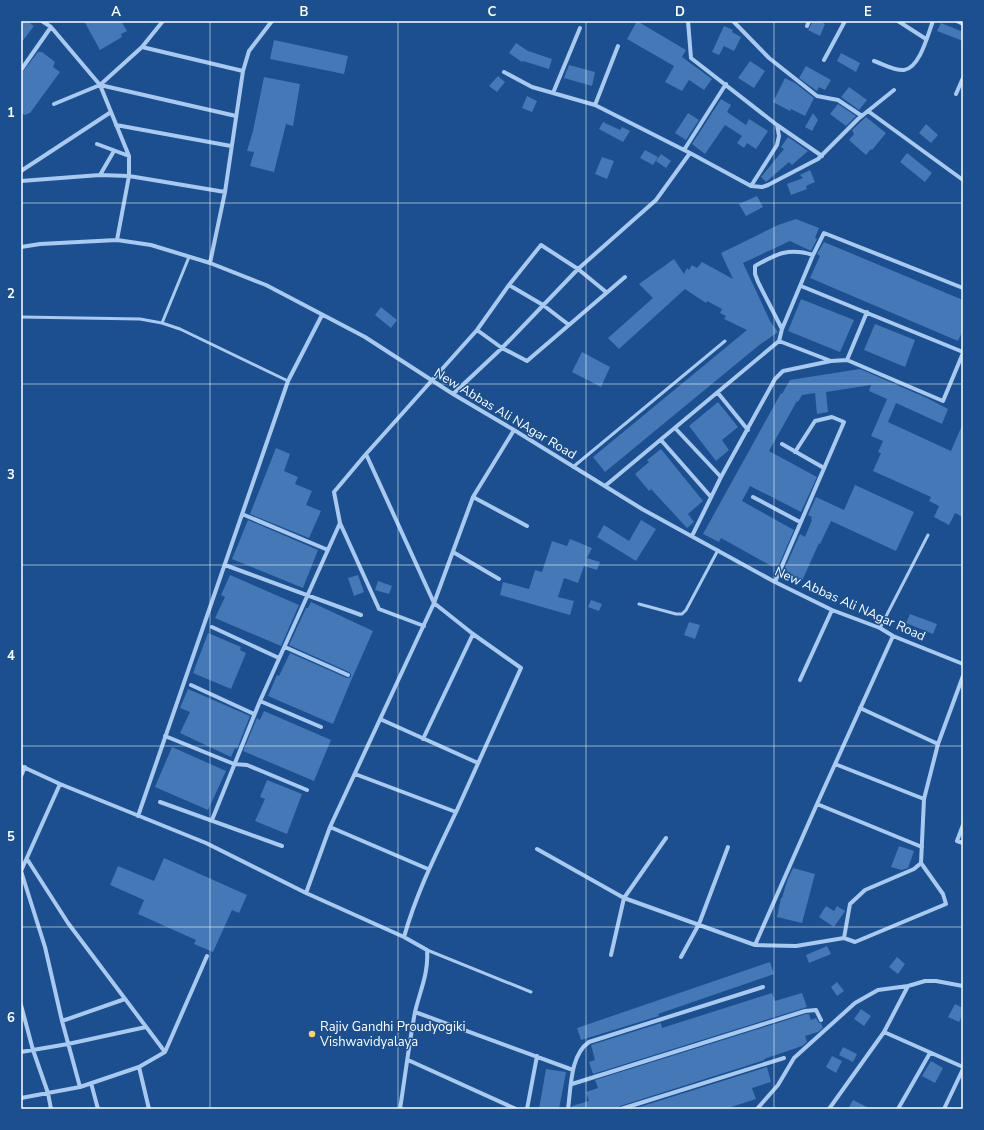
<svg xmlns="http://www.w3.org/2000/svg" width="984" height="1130" viewBox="0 0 984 1130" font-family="'Nunito Sans',sans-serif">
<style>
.building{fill:#4478b7}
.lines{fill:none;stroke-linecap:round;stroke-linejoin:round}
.service{stroke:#a9c9ee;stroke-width:3}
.minor{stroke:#a9c9ee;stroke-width:4}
.grid{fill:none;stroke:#fff;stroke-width:1;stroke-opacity:0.55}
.poi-dot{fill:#ffd166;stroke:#1b4f8f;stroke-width:1.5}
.labels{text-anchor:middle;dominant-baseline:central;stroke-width:3;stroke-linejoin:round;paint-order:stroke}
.street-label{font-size:13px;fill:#fff;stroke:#1b4f8f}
.poi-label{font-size:13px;fill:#fff;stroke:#1b4f8f;text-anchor:start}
.neatline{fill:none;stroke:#fff;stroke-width:1.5}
.grid-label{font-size:13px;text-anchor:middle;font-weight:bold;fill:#fff}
</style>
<rect width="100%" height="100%" fill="#1b4f8f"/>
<path class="building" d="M21,21h6l7,5 -13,17z
M84,21h37l6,10 -6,3 1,3 -22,13z
M637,21l49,29 -4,7 30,22 -8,11 -15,-10 -7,11 -17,-9 9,-16 -47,-27z
M813,21h7l5,3 -5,12 -12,-6z
M941,23l22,9v9l-26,-10z
M724,26l9,4 -1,2 9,5 -7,14 -10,-5 -5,9 -7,-3z
M274,40l74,16 -4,18 -74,-15z
M516,43l12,8 24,8 -3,10 -26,-8 -1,1 -13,-9z
M38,52h4l13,10 -2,5 7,5 -30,41 -5,2 -4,-2v-39z
M841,53l19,10 -4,9 -19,-11z
M750,61l15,10 -11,17 -16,-10z
M569,65l26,7 -3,14 -28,-8z
M806,66l25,14 -6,10 -6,-3 -2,4 -18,-13z
M498,76l7,6 -8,10 -8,-6z
M264,77l36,7 -7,42 -7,-2 -12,48 -24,-6 4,-14 -7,-1 6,-20z
M785,78l10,5 19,15 -9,18 -14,-7 -1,2 -17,-9z
M849,87l18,13 -8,10 -18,-13z
M527,96l10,5 -5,11 -10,-4z
M721,99l10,6 -4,7 19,13 3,-6 19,12 -12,18 -9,-6 -3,5 -7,-5 5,-7 -17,-11 -20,29 -13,-10z
M838,104l18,12 -10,10 -16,-12z
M688,113l11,7 -13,20 -11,-7z
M813,113l5,7 -6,11 -7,-4z
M866,117l20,16 -14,17 -1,-1 -5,6 -17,-15 5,-6 -2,-4z
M603,122l17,8 2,-3 8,4 -7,11 -24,-13z
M926,124l12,11 -7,8 -12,-10z
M788,137l20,14 -16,14 -3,-3 -23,20 -5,-5 23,-28 -3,-2z
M645,150l13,7 -5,8 -13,-7z
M907,153l25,20 -7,9 -25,-20z
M661,154l10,7 -5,7 -10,-7z
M602,157l12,4 -7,18 -12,-5z
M810,170l5,12 -9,4 1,3 -16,6 -4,-11 16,-6 -3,-3z
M757,196l6,11 -17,9 -7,-12z
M796,219l23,9 -4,10 2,1 -6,12 -21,-10 -47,22 27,58 8,11 -20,14 -153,126 -12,-15 154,-127 -23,-11 2,-3 -6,-3 2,-4 -15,-8 -1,2 -21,-14 -66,60 -11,-11 45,-40 -14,-14 35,-25 10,15 3,-6 2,2 3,-5 5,3 5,-6 31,17 -12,-26 57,-28z
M824,242l139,58v30l-5,11 -148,-63 10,-22 -3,-2z
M801,299l53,21 -14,32 -52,-21z
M381,307l16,13 -6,8 -16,-13z
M875,324l40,16 -10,27 -41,-17z
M582,352l28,15 -9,20 -29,-15z
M860,369l67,29 21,11 -6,15 -46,-21 -8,19 63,29 12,-28v94l-8,-4 -6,12 -15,-8 5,-11 -10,-5 2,-4 -58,-26 8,-18 -3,-1 5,-11 -12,-5 16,-37 -18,-8 2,-6 -45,7 2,20 -11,2 -2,-21 -13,2 -4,7 -1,-1 -28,50 48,26 -16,35 -51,-26 -8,15 52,29 -16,37 -4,-2 -1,2 -52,-29 -2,4 -16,-8 78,-141 1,1 8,-14z
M718,402l20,25 -16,13 7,10 -13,11 -27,-35z
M276,448l14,6 -6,17 14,6 -3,7 17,7 -6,14 15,6 -12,27 -59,-24z
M661,449l42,52 -15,13 6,8 -7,6 -36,-39 -2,2 -14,-17 14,-12 -2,-2z
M855,485l59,27 -18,39 -65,-30 -11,23 -1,-1 -17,38 -12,-6 1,-2 -7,-3 16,-36 5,3 7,-17 -1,-1 1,-2 -4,-2 8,-18 28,13z
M248,520l70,30 -15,38 -71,-29z
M641,520l15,9 -20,32 -39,-24 7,-12 25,16z
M570,539l22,9 -5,10 13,4 -3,8 -13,-4 -6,17 -14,-5 -6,19 16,4 -4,14 -70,-20 3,-13 26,7 6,-19 7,2 10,-31 15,5z
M230,575l69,30 -18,41 -66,-28 10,-21 -4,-2z
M358,575l6,17 -10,4 -6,-18z
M378,581l14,5 -3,8 -14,-4z
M591,600l11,4 -3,7 -11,-4z
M311,602l62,29 -23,52 -17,41 -65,-28 9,-21 2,1 11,-23 57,25 4,-1v-3l-2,-2 -60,-27 17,-37h2z
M910,614l27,10 -4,10 -27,-11z
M689,622l11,3 -5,14 -11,-4z
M208,633l33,14 -1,3 6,3 -15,36 -38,-16z
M188,689l62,27 -13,33 -2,-1 -4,9 -51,-24 10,-21 -10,-4z
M264,711l67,29 -17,41 -71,-30 14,-33 3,2z
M172,747l54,24 -18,39 -53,-23z
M267,780l35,14 -15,40 -32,-13 10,-22 -5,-2z
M899,846l15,5 -6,17 -6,2 -11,-3z
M164,858l83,37 -8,18 -7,-3 -19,42 -19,-8 2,-4 -58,-26 6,-14 -34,-15 8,-19 36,15z
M793,868l22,6 -13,49 -25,-6 4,-19h1l5,-17z
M826,906l8,5 3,-5 8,5 -11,16 -15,-10z
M827,946l4,8 -22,9 -3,-8z
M897,957l8,7 -7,10 -9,-7z
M770,962l4,12 -116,40 1,2 -78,24 -4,-12z
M837,982l7,9 -7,5 -6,-9z
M772,993l3,8 27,-8 5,14 -214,67 -4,-12 6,-2 -4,-15 70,-22 1,5z
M955,1004l8,4v6l-4,8 -11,-5z
M861,1009l10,7 -7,10 -10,-7z
M806,1014h3l2,6 5,-2 3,5h2l2,5 -5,4 -13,4 2,6 -5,4 -38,13 1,1 -145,46 -2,3h-46v-3l17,-5 -3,-9 12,-4 -3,-8z
M843,1047l14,7 -4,8 -14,-7z
M832,1056l10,5 -6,12 -10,-6z
M931,1061l12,7 -8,15 -13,-7z
M767,1067l4,15 -19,6 4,11 -31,10h-92z
M546,1069l20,3 -7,37h-20z
M853,1100l18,9h-23z"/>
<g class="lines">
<path class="service" d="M21,317l119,2 22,4 18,6 108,52
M162,323l27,-66
M573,467l152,-126
M639,604l37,10h6l4,-4 32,-60
M880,628l48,-93
M427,950l104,42"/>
<path class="minor" d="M42,21l9,6 49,58 42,-38 21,-26
M688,21l3,37 86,67 45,31
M733,21l36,37 48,38 21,4 24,16
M898,21l28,18
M957,21l6,3
M807,26l2,-5
M142,47l101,24
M824,60l21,-39
M874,61c9,3 21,10 30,9 16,-2 24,-36 29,-49
M21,70l30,-43
M504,72l28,15 63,18 95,48 61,33 11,1 6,-2 50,-26 40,-40 36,-29
M100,85l136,31
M553,93l27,-65
M956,94l7,-16
M54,104l46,-19 29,71v20l-12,64
M595,105l23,-59
M868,111l95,69
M116,125l115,21
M97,144l32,12
M684,150l42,-66
M21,171l90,-59
M100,175l14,-24
M21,181l79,-6 29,1 96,16
M751,186l26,-41 2,-9 -2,-11
M21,247l19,-3 77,-4 34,5 59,18 56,22 99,52 88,57 61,36 128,79 133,73 57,28 48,18 13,8 70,28
M210,263l15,-71 18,-121 6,-20 23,-30
M509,285l34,20 26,20
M801,286l162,66
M782,329l-24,-47 -3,-8v-8c21,-12 34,-19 58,-11
M477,330l25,18 25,13 98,-84
M779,341l3,-12 31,-74 11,-22 139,55
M847,360l20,-48
M718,393l30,37
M453,394l49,-46 76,-79 78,-69 34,-47
M675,428l46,49
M661,440l50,57
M782,444l42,24
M366,454l68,149 39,31 48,34c-21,47 -43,95 -64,142 -20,42 -40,81 -53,127
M605,486l174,-145 52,20 16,-1 96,41 20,-48
M473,497l54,29
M753,497l47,25
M242,514l86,36
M692,536l29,-59 54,-98 8,-8 48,-10
M453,552l46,27
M225,565l136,50
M775,582l69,-160 -12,-5 -17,4 -20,31
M424,626l-45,-17 -39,-86 -6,-31 32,-38 111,-124 32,-45 32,-40 37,24 28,23
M212,627l67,31
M285,647l63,28
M800,680l32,-70
M191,685l63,29
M260,701l61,26
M860,708l78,36
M380,719l98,44
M165,736l69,28 13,1 60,25
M423,739l50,-105
M835,764l89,35
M21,766l39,18 146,59 100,50 98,44 23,13c2,22 -7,41 -12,62 -6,32 -10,65 -15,97
M355,774l101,38
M21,776l4,-9
M60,784l-39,87 24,76 17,74 18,66
M160,802l122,44
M817,804l105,43
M138,816l150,-435 34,-66
M212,820l48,-119 80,-178
M963,825l-6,16 6,2
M330,827l98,42
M537,849l87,49 131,47 41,1 48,-8 11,4 91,-38 -3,-10 -22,-31 3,-64 14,-55 25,-68
M27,859l41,64 97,129
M306,893l24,-66 104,-224 39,-106 41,-67
M844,938l6,-34 15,-14 49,-21 7,-6
M755,945l62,-141 76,-168
M611,955l13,-57 42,-60
M681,957l18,-33 29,-77
M21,1005l12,45 15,43 3,16
M415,1012l158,58
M62,1021l63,-22
M884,1032l79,35
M21,1052l47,-8 78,-17
M408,1060l108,49
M139,1067l10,42
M91,1083l7,26
M572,1084l233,-73 11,-1 5,10
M21,1098l59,-11 59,-20 26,-15 42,-96
M527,1109l10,-53
M568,1109c3,-21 2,-54 21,-67l174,-55
M621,1109l163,-51
M757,1109l21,-24 16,-27 61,-55 23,-13 30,-4
M829,1109l55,-77 24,-46 17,-5h11l27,5
M898,1109l32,-56
M944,1109l19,-40"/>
</g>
<path class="grid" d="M210,21v1088M398,21v1088M586,21v1088M774,21v1088M21,203h942M21,384h942M21,565h942M21,746h942M21,927h942"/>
<circle class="poi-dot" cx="312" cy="1034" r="4"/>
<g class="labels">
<g class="street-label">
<text transform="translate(505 414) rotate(31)">New Abbas Ali NAgar Road</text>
<text transform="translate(850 604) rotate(24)">New Abbas Ali NAgar Road</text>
</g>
<g class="poi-label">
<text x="320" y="1027">Rajiv Gandhi Proudyogiki<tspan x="320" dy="15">Vishwavidyalaya</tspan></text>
</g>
</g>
<rect width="984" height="1130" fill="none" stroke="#1b4f8f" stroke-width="44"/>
<rect x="22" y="22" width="940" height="1086" class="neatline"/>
<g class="grid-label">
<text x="116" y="16">A</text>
<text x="304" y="16">B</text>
<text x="492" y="16">C</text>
<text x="680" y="16">D</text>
<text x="868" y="16">E</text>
<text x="11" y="117">1</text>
<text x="11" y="298">2</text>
<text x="11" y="479">3</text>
<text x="11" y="660">4</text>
<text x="11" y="841">5</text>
<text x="11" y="1022">6</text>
</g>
</svg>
